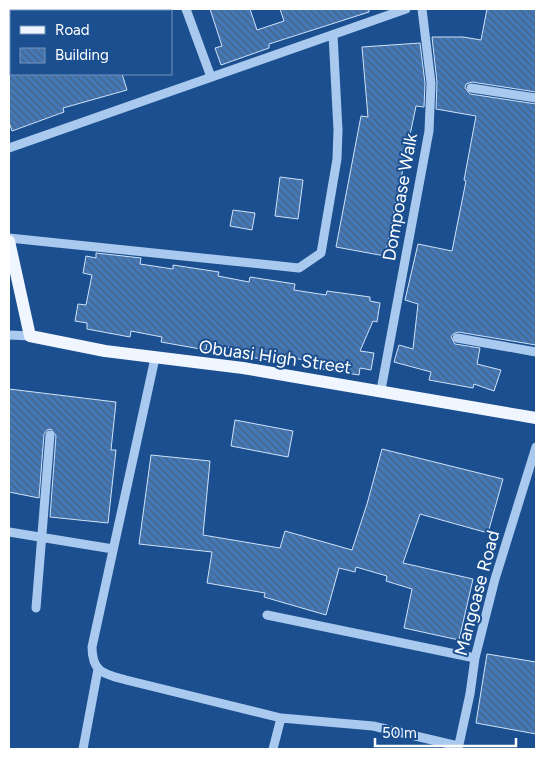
<svg xmlns="http://www.w3.org/2000/svg" width="545" height="758" viewBox="0 0 545 758" font-family="Figtree,sans-serif">
<style>
.building{fill:url(#building-back-hatch);stroke:#cfe3fa}
.lines{fill:none;stroke-linecap:round;stroke-linejoin:round}
.minor{stroke:#a9c9ee;stroke-width:9}
.major{stroke:#f0f6ff;stroke-width:12}
.labels{text-anchor:middle;dominant-baseline:central;stroke-width:4;stroke-linejoin:round;paint-order:stroke}
.street-label{font-size:18px;fill:#fff;stroke:#1b4f8f}
</style>
<defs>
<pattern id="building-back-hatch" width="6" height="6" patternUnits="userSpaceOnUse" patternTransform="scale(1.25)"><rect width="6" height="6" fill="#4478b7"/><path d="M-1 5l2 2M0 0l6 6M5-1l2 2" fill="none" stroke="#486282"/></pattern>
</defs>
<rect width="100%" height="100%" fill="#1b4f8f"/>
<path class="building" d="M210,9h40l7,21 27,-9 -4,-12h89v3l-100,32v4l-48,17 -6,-17 7,-2z
M487,9h49v83l-64,-10 -6,2 -1,4 5,6 66,10v241l-78,-13 -5,2 -2,3 4,7 25,4 -3,16 24,6 -7,21 -20,-7 -1,4 -44,-8 2,-8 -37,-10 5,-17 14,4 5,-45 -13,-4 13,-56 34,7 14,-70 -2,-1 12,-64 -40,-7 1,-27 -5,-45h31l18,3z
M420,43l5,40 -1,24 -8,-1 -31,150 -49,-9 25,-131 7,1 -6,-70z
M9,74h113l5,16 -64,18 1,4 -52,19 -3,-9z
M280,177l23,3 -5,39 -23,-3z
M233,210l22,3 -3,17 -22,-4z
M96,253l45,5 -1,6 33,5v-4l46,7 -1,4 31,6 1,-5 45,7 -1,6 32,5 1,-4 43,6v4l10,2 -3,19 -4,-1 -13,30 14,2 -3,17 -11,-2 -1,7 -44,-7 1,-6 -34,-6 -1,6 -44,-7 1,-6 -31,-5 -1,6 -45,-8 1,-5 -31,-6 -1,6 -43,-8v-6l-12,-2 3,-17 8,1 6,-30 -9,-2 3,-17 10,2z
M9,389l107,13 -5,48h5l-8,73 -58,-6 6,-81 -5,-7 -4,1 -3,4 -5,64 -30,-6z
M235,420l58,11 -5,26 -57,-11z
M382,449l121,30 -15,54 -68,-19 -17,49 70,16 -14,61 -55,-12 8,-39 -26,-8 1,-5 -31,-9 -1,5 -16,-4 -13,47 -62,-18 1,-4 -58,-10 5,-31 -73,-8 12,-89 59,6 -7,74 77,13 5,-17 67,19 15,-46z
M487,654l49,8v72l-60,-11z"/>
<g class="lines">
<path class="minor" d="M186,9l25,68
M86,11l7,-2
M9,38l2,-1
M471,88l65,10
M9,148l397,-139
M9,238l290,30 22,-15 16,-94 1,-29 -5,-95
M9,335l21,1
M457,338l79,14
M155,358l-63,289c0,26 13,27 34,33l155,38 92,8 85,20
M381,390l48,-259 2,-48 -9,-74
M9,532l104,17
M36,608l14,-173
M267,615l208,43
M83,749l15,-80
M273,749l8,-31
M458,749l12,-55 5,-36 20,-79 41,-132"/>
<path class="major" d="M9,241l21,95 75,15 138,17 293,50"/>
</g>
<g class="labels">
<g class="street-label">
<text transform="translate(400 197) rotate(-80)">Dompoase Walk</text>
<text transform="translate(275 357) rotate(8)">Obuasi High Street</text>
<text transform="translate(477 593) rotate(-75)">Mangoase Road</text>
</g>
</g>
<rect width="545" height="758" fill="none" stroke="#ffffff" stroke-width="20"/>
<rect x="10" y="10" width="162" height="65" fill="#1b4f8f" stroke="#7695bc"/>
<rect x="20" y="26" width="25" height="8" fill="#f0f6ff" stroke="#7695bc"/>
<text x="55" y="35" font-size="15" fill="#ffffff">Road</text>
<rect x="20" y="48" width="25" height="15" fill="url(#building-back-hatch)" stroke="#7695bc"/>
<text x="55" y="60" font-size="15" fill="#ffffff">Building</text>
<path d="M375 738v8h141v-8" fill="none" stroke="#ffffff" stroke-width="2.5"/>
<text x="382" y="738" font-size="15" fill="#ffffff" stroke="#1b4f8f" stroke-width="4" paint-order="stroke">50 m</text>
</svg>
